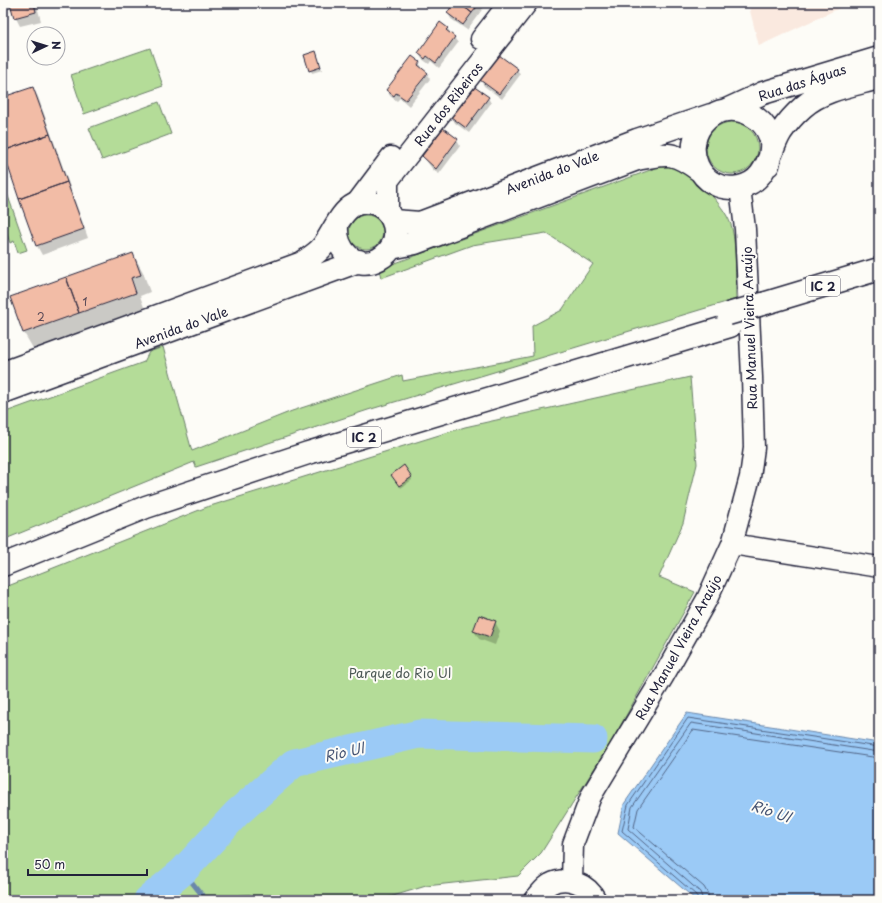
<svg xmlns="http://www.w3.org/2000/svg" width="882" height="903" viewBox="0 0 882 903" font-family="'Playpen Sans',sans-serif">
<style>
.built{fill:#fae9df}
.green{fill:#b4dc98;stroke:#6b7f6a}
.water{fill:#9bcaf6;stroke:#6b87ab}
.shadow{fill:#0003}
.lines{fill:none;stroke-linecap:round;stroke-linejoin:round}
.shore{stroke:#526586;stroke-width:1}
.stream{stroke:#6b87ab;stroke-width:5}
.river{stroke:#9bcaf6;stroke-width:29}
.building{fill:#f2bca6;stroke:#22223b}
.minor-casing{stroke:#22223b;stroke-width:23}
.major-casing{stroke:#22223b;stroke-width:25}
.highway-casing{stroke:#22223b;stroke-width:25}
.minor{stroke:#fdfcf7;stroke-width:20}
.major{stroke:#fdfcf7;stroke-width:22}
.highway{stroke:#fdfcf7;stroke-width:22}
.highway-bridge-casing{stroke:#22223b;stroke-width:25;stroke-linecap:butt}
.highway-bridge{stroke:#fdfcf7;stroke-width:22}
.labels{text-anchor:middle;dominant-baseline:central;stroke-width:4;stroke-linejoin:round;paint-order:stroke}
.number-label{font-size:11px;fill:#564856}
.shield{fill:#fdfcf7;stroke:#646373;stroke-width:1}
.shield-label{font-size:12px;font-weight:bold;fill:#22223b}
.street-label{font-size:13px;fill:#22223b;stroke:#fdfcf7}
.park-label{font-size:13px;fill:#4e5a57;stroke:#fdfcf7}
.water-label{font-size:14px;font-style:italic;fill:#465473;stroke:#fdfcf7}
</style>
<rect width="100%" height="100%" fill="#fdfcf7"/>
<filter id="ink" filterUnits="userSpaceOnUse"><feTurbulence type="fractalNoise" baseFrequency=".025" numOctaves="2"/><feDisplacementMap in="SourceGraphic" scale="8" xChannelSelector="R" yChannelSelector="G"/><feConvolveMatrix kernelMatrix="1 2 1 2 8 2 1 2 1" color-interpolation-filters="sRGB"/></filter>
<g filter="url(#ink)">
<path class="built" d="M748,3h102l-91,43z"/>
<path class="green" d="M150,48l13,38 -79,28 -13,-39z
M159,102l12,32 -69,26 -13,-32z
M706 148a26 26 0 1 1 52 0a26 26 0 1 1-52 0Z
M664,165c6,2 13,3 18,6 17,9 45,37 50,57 5,23 3,48 4,71l-368,111 -172,57 -2,-5 -191,78v-127l141,-51 5,-10 14,-5 29,104 100,-40 110,-36 1,6 130,-25 -1,-30 30,-16 31,-46 -47,-31 -74,12 -91,33 -2,-9z
M3,182l24,68 -9,3 -4,-12 -4,2 -7,-21z
M349 232a17 17 0 1 1 34 0a17 17 0 1 1-34 0Z
M690,377l7,87 -14,59 -24,54 36,15 -82,147 -72,114 -23,23 -92,10 -46,14h-377v-312l204,-81 258,-80z"/>
<path class="water" d="M687,713l192,30v157h-183l-78,-67 6,-29z"/>
<path class="shadow" d="M8,3h31v2l-2,1 4,15 -21,5z
M455,3h26l3,4 -17,23 -16,-11 -3,-6z
M447,28l11,15 -19,25 -8,-7 -2,3 -7,-5 -3,-6z
M317,55l5,15 -10,3 -7,-17z
M412,57l7,6 11,16 -21,27 -9,-8 -3,3 -7,-5 -3,-6z
M517,69l3,6 -18,24 -18,-13 -3,-6z
M33,88l5,9 50,141 -46,17 -5,-9 -34,-96v-52z
M488,98l3,5 -22,30 -14,-10 -3,-6z
M457,140l3,6 -21,28 -6,-4 -10,-14z
M133,254l10,18 7,20 -10,4 5,14 -111,40 -10,-17 -13,-35z
M411,477l1,3 -11,8 -7,-10z
M495,622l5,9 -5,14 -16,-6 -5,-8z"/>
<g class="lines">
<path class="shore" d="M698,900l-2,-5 -74,-64 6,-26 60,-87 191,29
M703,900l-3,-8 -72,-63 4,-22 59,-84 188,29
M709,900l-1,-6 -4,-7 -70,-60 4,-18 55,-79 186,28"/>
<path class="stream" d="M183,871l23,29"/>
<path class="river" d="M148,900l35,-29 54,-58 57,-50 125,-29 174,5"/>
</g>
<path class="building" d="M7,3h27l2,9 -22,6 -4,-15z
M454,3h5l13,10 -9,12 -16,-12z
M459,3h21l-8,10z
M440,22l8,6 -2,2 9,7 -19,26 -9,-7 -2,3 -7,-6z
M316,51l5,16 -12,4 -5,-16z
M499,55l19,14 -19,25 -19,-14z
M412,56l8,6 -2,3 10,8 -22,27 -10,-7 -2,3 -8,-6z
M473,86l16,11 -23,31 -15,-11z
M33,87l17,47 -47,17v-54z
M443,128l15,11 -22,30 -14,-13z
M50,134l17,48 -48,17 -16,-48z
M67,182l17,47 -48,17 -17,-47z
M133,253l8,22 -10,3 5,15 -57,20 -13,-36z
M66,277l13,36 -56,20 -13,-36z
M404,465l8,12 -13,9 -8,-11z
M479,615l17,6 -6,16 -17,-6z
M250,895v5h-25v-4z"/>
<g class="lines">
<defs>
<path id="minor" d="M481,39l28,-36
M355,205l36,-48
M388,213v-32l139,-178
M732,544l147,23
M572,881l1,-37 18,-48 72,-119 44,-78 25,-55 18,-67 4,-29 -2,-71 -7,-148 -5,-42
M534,900c5,-5 10,-13 16,-16 17,-9 38,0 46,16"/>
<path id="major" d="M726,110l37,-17 116,-35
M768,165c2,-8 4,-16 3,-24 -6,-29 -43,-41 -64,-22 -29,26 -7,76 32,68 29,-5 29,-34 42,-55 6,-9 14,-18 22,-25 20,-18 51,-22 76,-29
M393,221l27,2 217,-83 74,-25
M391,248l24,-5 222,-84c31,-6 36,-8 62,11
M3,373l299,-110c7,-5 16,-10 21,-17 10,-13 17,-34 31,-41 34,-15 59,35 25,54 -24,13 -44,-10 -42,-33
M3,392l356,-131"/>
<path id="highway" d="M766,303l113,-34
M3,565l143,-58 162,-54 422,-127"/>
</defs>
<use href="#minor" class="minor-casing"/>
<use href="#major" class="major-casing"/>
<use href="#highway" class="highway-casing"/>
<use href="#minor" class="minor"/>
<use href="#major" class="major"/>
<use href="#highway" class="highway"/>
<defs>
<path id="highway-bridge" d="M728,314l38,-11"/>
</defs>
<use href="#highway-bridge" class="highway-bridge-casing"/>
<use href="#highway-bridge" class="highway-bridge"/>
</g>
</g>
<g class="labels">
<g class="number-label">
<text x="85" y="301">1</text>
<text x="41" y="316">2</text>
</g>
<g class="shield">
<rect x="806" y="276" width="34" height="20" rx="3"/>
<rect x="347" y="427" width="34" height="20" rx="3"/>
</g>
<g class="shield-label">
<text x="823" y="286">IC 2</text>
<text x="364" y="437">IC 2</text>
</g>
<g class="street-label">
<text transform="translate(802 82) rotate(-18)">Rua das Águas</text>
<text transform="translate(448 104) rotate(-52)">Rua dos Ribeiros</text>
<text transform="translate(552 172) rotate(-21)">Avenida do Vale</text>
<text transform="translate(181 327) rotate(-20)">Avenida do Vale</text>
<text transform="translate(749 328) rotate(-92)">Rua Manuel Vieira Araújo</text>
<text transform="translate(678 647) rotate(-61)">Rua Manuel Vieira Araújo</text>
</g>
<g class="park-label">
<text x="400" y="672">Parque do Rio Ul</text>
</g>
<g class="water-label">
<text transform="translate(344 752) rotate(-13)">Rio Ul</text>
<text transform="translate(771 811) rotate(19)">Rio Ul</text>
</g>
</g>
<rect width="882" height="903" fill="none" stroke="#fdfcf7" stroke-width="16"/>
<rect x="8" y="8" width="866" height="887" fill="none" stroke="#22223b" stroke-width="1.5" filter="url(#ink)"/>
<g transform="translate(46 46) rotate(86)"><circle r="19" fill="#fdfcf7" stroke="#a5a5ac"/>
<path d="M0-3L7 15L0 10L-7 15Z" fill="#22223b"/>
<text y="-6" font-size="11" font-weight="bold" text-anchor="middle" fill="#22223b">N</text>
</g>
<path d="M28 869v6h119v-6" fill="none" stroke="#22223b" stroke-width="2"/>
<text x="34" y="869" font-size="12" fill="#22223b" stroke="#fdfcf7" stroke-width="3" paint-order="stroke">50 m</text>
</svg>
